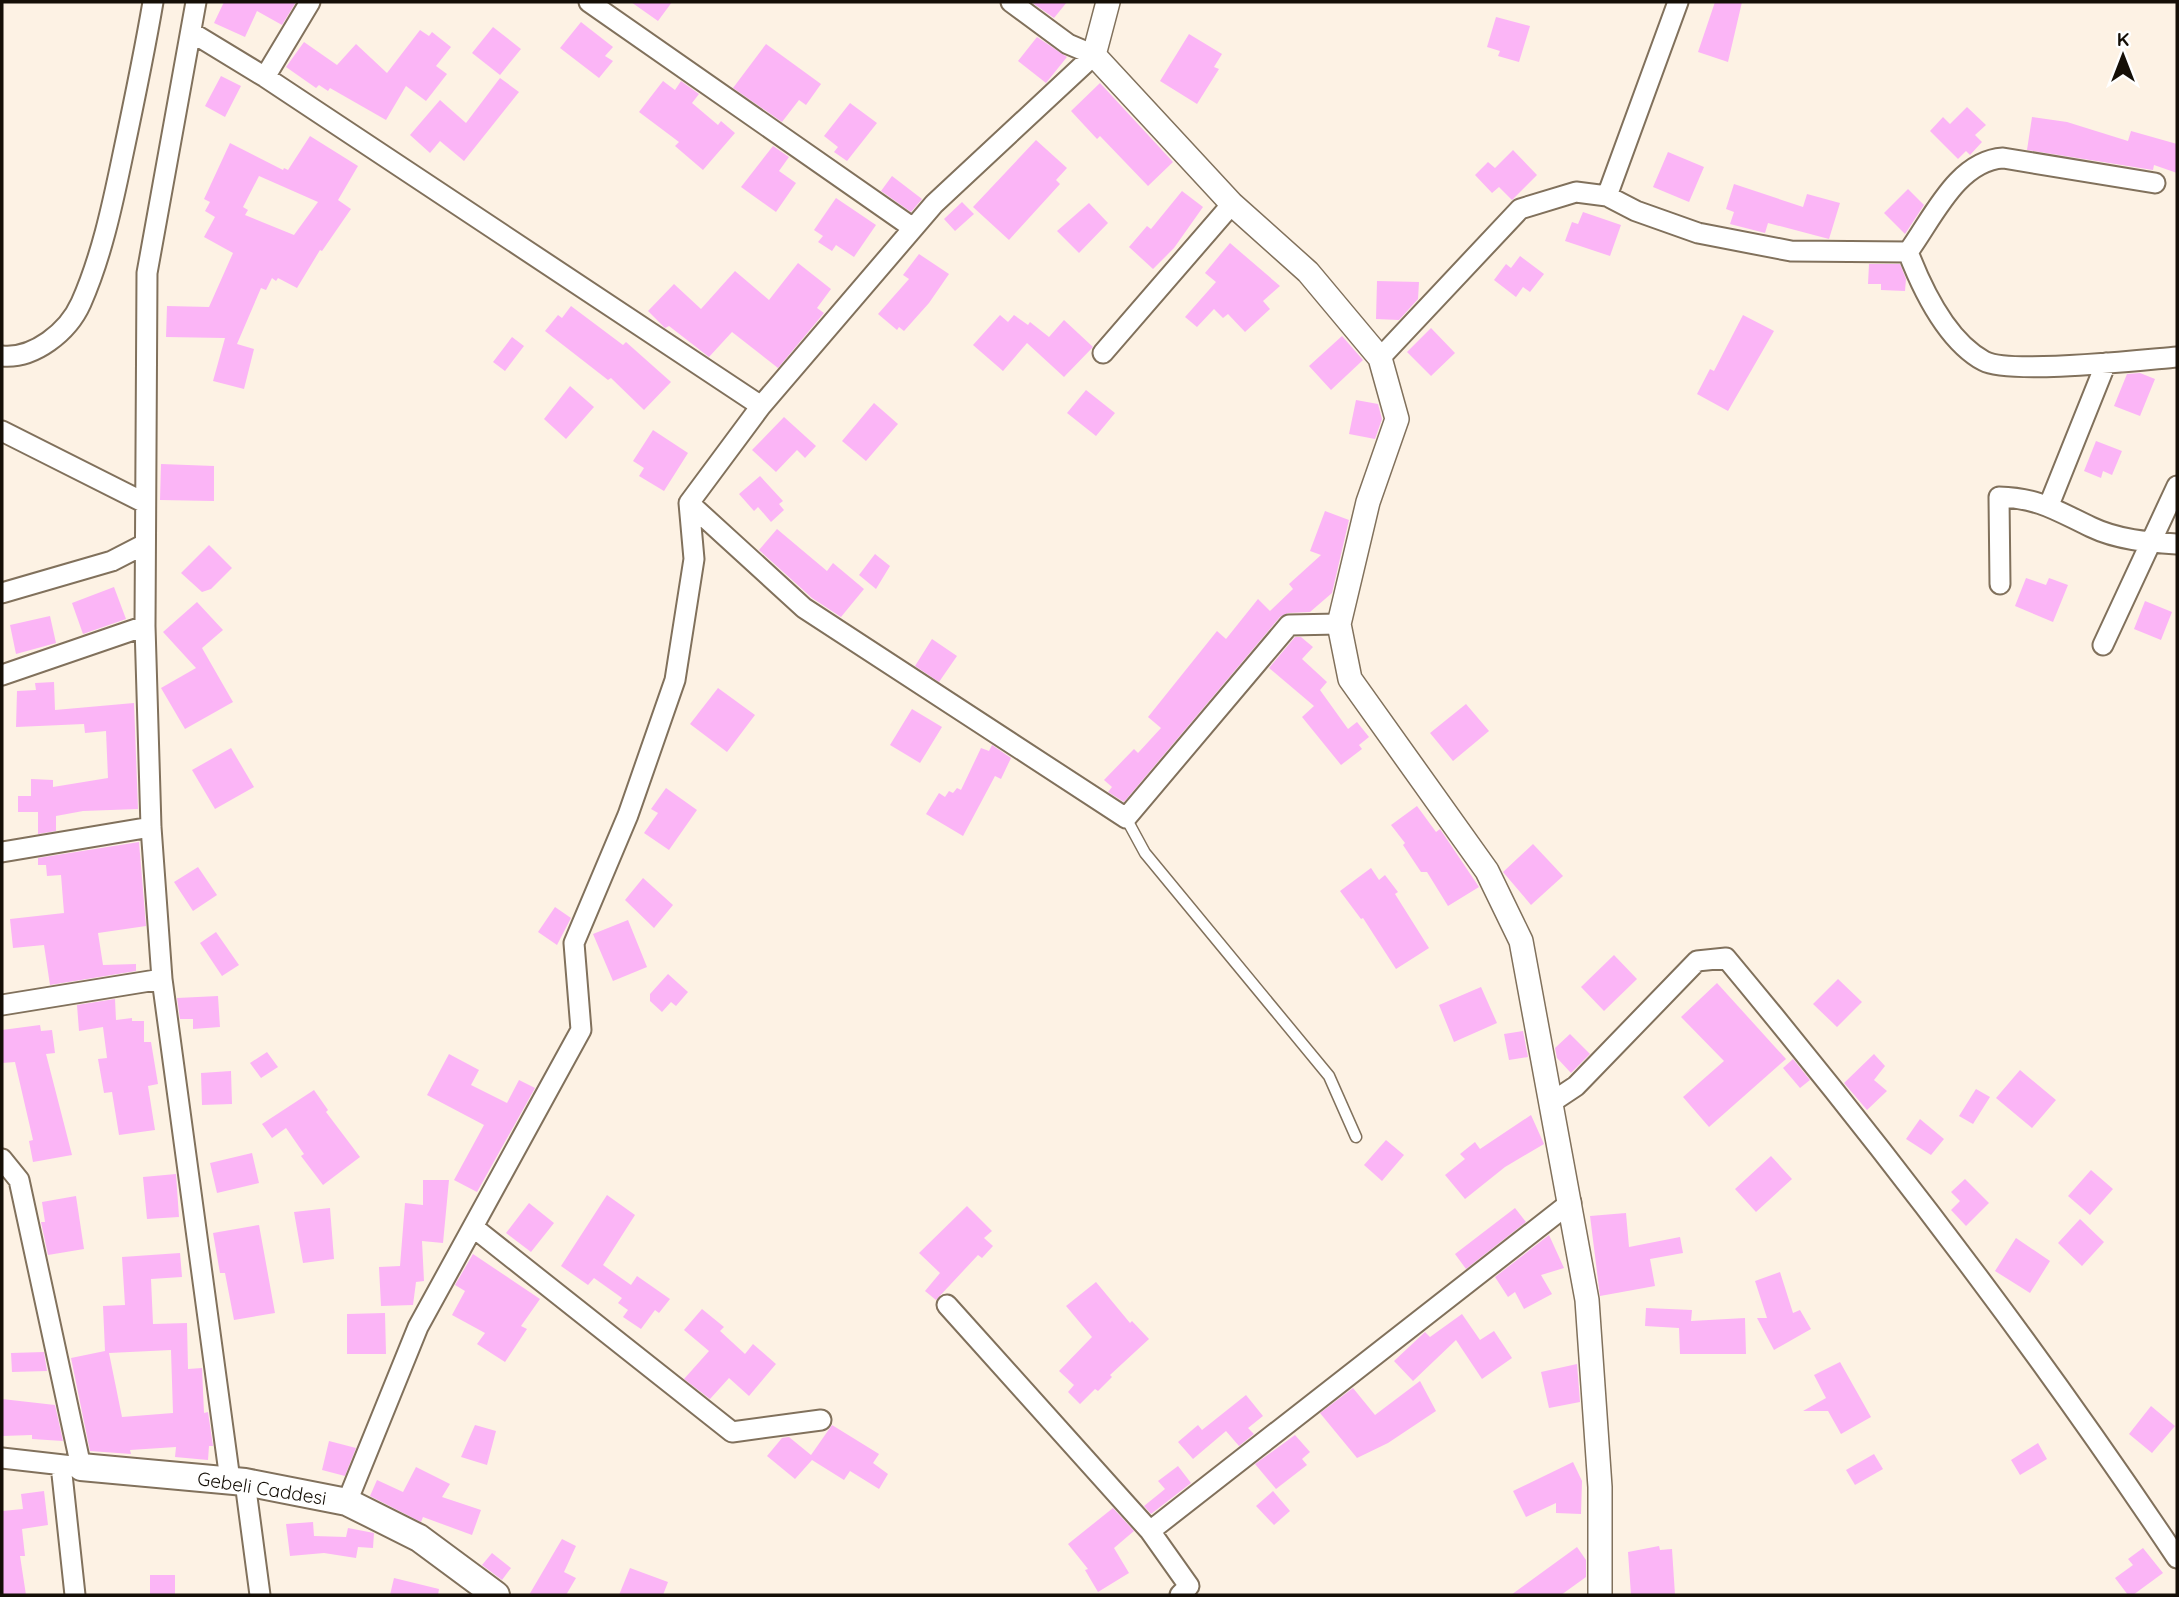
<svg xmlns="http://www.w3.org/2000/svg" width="2179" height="1597" viewBox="0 0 2179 1597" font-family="Quicksand,sans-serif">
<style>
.building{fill:#fbb5f6;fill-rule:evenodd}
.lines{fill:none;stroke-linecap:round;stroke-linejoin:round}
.service-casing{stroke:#81715c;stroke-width:13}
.minor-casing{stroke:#81715c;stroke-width:23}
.tertiary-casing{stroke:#81715c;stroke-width:26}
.secondary-casing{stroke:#81715c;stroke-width:30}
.service{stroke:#fff;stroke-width:10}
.minor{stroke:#fff;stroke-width:19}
.tertiary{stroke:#fff;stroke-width:23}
.secondary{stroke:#fff;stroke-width:26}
.labels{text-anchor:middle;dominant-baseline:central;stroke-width:5;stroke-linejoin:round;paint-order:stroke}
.street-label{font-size:19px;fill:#150f07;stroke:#fff}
</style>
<rect width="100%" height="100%" fill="#fdf2e4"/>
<path class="building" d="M224,2h72l-14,23 -25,-14 -12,26 -31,-14z
M631,2h41l-14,19z
M1031,2h36l-13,16z
M1715,2h27l-14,60 -30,-10z
M1496,17l34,9 -11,36 -21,-6 2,-5 -13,-4z
M581,22l32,25 -8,9 8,5 -14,17 -39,-30z
M493,27l28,22 -21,26 -28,-22z
M420,30l9,6 3,-4 19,15 -15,19 11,8 -21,27 -20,-15 -20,34 -56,-32 -2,3 -9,-6 -3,3 -30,-21 18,-25 33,23 19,-21 31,29z
M1189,34l33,20 -8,13 5,2 -22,35 -37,-23z
M1037,37l30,20 -21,26 -28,-22z
M766,44l55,40 -15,21 -7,-5 -17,22 -49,-34z
M221,76l20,10 -16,31 -20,-11z
M500,78l19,14 -55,69 -24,-20 -10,12 -20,-18 30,-35 26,23z
M663,81l12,9 6,-9 18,13 -7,9 26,22 3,-4 14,12 -32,37 -28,-24 4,-4 -40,-30z
M1100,83l73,79 -25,24 -48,-50 -3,3 -26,-28z
M850,103l27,20 -30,38 -13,-9 4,-5 -14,-11z
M1967,107l19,18 -11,10 7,7 -12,13 -4,-4 -8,8 -28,-28 13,-14 7,7z
M2032,117l35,5 61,19 3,-10 46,13v29l-23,-8 -1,5 -126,-20z
M310,136l48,30 -20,34 13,9 -29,42 -2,-1 -23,38 -19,-10 -2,3 -4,-3 -6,12 -5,-2 -24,56 17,5 -10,40 -31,-8 12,-43 -59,-1 1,-31 42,1 24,-54 -29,-16 11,-20 -10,-6 5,-9 -6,-3 26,-56 53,27 1,-2 4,2zM259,176l59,26 -24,33 -49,-20 3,-5 -5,-3z
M1036,140l31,28 -11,12 4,4 -51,56 -36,-33z
M773,146l16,11 -10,14 17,12 -20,29 -35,-25z
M1513,150l24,25 -25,25 -13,-13 -7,6 -17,-18 13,-13 7,6z
M1668,152l36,15 -15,35 -36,-15z
M892,176l30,23 -11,13 -30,-21z
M1734,184l69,23 4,-13 33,9 -11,36 -61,-16 -3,10 -35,-9 4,-12 -8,-3z
M1908,189l16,16 -19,29 -21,-21z
M1182,191l21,16 -29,41 -21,21 -24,-22 18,-21 4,3z
M836,198l40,27 -22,32 -18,-12 -4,6 -14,-9 5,-6 -9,-6z
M962,202l12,12 -19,17 -11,-12z
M1089,203l19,20 -29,30 -22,-22z
M1583,212l38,13 -11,31 -45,-15 7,-19 6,2z
M1230,243l50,43 -17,15 7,8 -25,23 -17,-18 -5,4 -9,-9 -17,18 -12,-10 31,-35 -11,-9z
M919,254l30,20 -20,29 -25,28 -5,-4 -2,3 -19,-16 31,-35 -6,-4z
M1520,256l24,18 -14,18 -7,-5 -7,10 -22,-17 12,-16 5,4z
M798,263l33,26 -14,19 7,5 -46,55 -46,-36 -23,25 -40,-31 -4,2 -17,-17 26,-27 27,25 34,-38 34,29z
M1869,264h31l6,15 -1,12 -24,-1v-6h-13z
M1377,281l42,1 -1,17 -19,21 -23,-1z
M571,306l52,39 3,-3 45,40 -27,28 -33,-32 -3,2 -63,-49 13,-16 4,3z
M1000,315l8,7 6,-7 14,10 2,-3 19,15 15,-17 29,27 -29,30 -37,-34 -24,28 -30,-26z
M1743,315l31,16 -46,80 -31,-17 13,-25 4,2z
M1431,328l24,25 -24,23 -24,-24z
M1342,336l21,24 -32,30 -22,-24z
M512,337l12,9 -19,25 -12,-9z
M2140,373l15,6 -15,37 -26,-10 13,-32z
M570,386l24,21 -28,32 -22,-20z
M1086,390l29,23 -19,23 -29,-23z
M1356,400l22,4 4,15 -7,20 -26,-5z
M874,403l24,21 -32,37 -24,-20z
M784,417l32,29 -11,12 -8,-8 -21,22 -24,-22z
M653,430l35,23 -24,38 -25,-15 5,-8 -11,-7z
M2096,441l26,10 -10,24 -9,-4 -2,7 -17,-7z
M161,464l53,2v35l-54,-1z
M760,476l23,25 -4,3 5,6 -13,12 -13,-15 -4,4 -15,-17z
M1325,511l24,9 -17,73 -22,19 -22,1 -8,4 -156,185 -16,-10 4,-5 -8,-7 30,-31 4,4 23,-25 -13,-11 69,-86 9,8 32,-40 12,12 23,-22 -4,-5 32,-29 -11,-4z
M777,529l50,42 6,-8 31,26 -23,28 -29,-19 -53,-48z
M209,545l23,23 -21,21 -9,3 -21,-19z
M875,554l15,12 -14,23 -17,-14z
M2026,578l20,7 3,-7 19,7 -15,37 -38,-16z
M114,587l12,32 -43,15 -11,-31z
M2145,601l27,11 -11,28 -27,-11z
M197,602l26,28 -21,18 31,54 -48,27 -24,-41 35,-20 -33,-36z
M50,616l6,27 -40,11 -6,-29z
M1295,637h6l12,10 -11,12 25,23 -7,8 28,39 9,-7 12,15 -10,8 3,4 -21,16 -39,-48 12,-11 -45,-38z
M932,639l25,17 -18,26 -24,-16z
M54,682l1,28 79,-7 4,106 -55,2 -27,5v15l-18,3v-22h-20v-16h13v-17l22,1v7l55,-9 -2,-47 -21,2 -1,-9 -68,3 1,-36 19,-1 -1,-7z
M718,688l37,27 -28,37 -37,-28z
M1466,704l23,27 -36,30 -23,-28z
M912,709l30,18 -22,36 -30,-18z
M992,745l19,13 -10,21 -6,-3 -32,60 -37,-22 13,-21 6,4 4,-6 4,2 4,-5 4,2 20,-42 8,3z
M231,748l23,39 -39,22 -23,-39z
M666,788l31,22 -28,40 -25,-17 14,-20 -7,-4z
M1417,806l19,26 4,-3 39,58 -31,19 -21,-34h-6l-18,-27 2,-2 -14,-18z
M139,842l7,84 -48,7 5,32 33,-1v7l-86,14 -6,-40 -31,3 -3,-29 54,-6 -3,-38 -14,1 -1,-11h-8v-7z
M1533,844l30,32 -32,29 -28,-33z
M198,867l19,28 -24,16 -19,-29z
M1371,868l8,12 6,-5 13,17 -3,2 34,54 -33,21 -33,-51 -2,1 -21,-28z
M643,878l30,27 -19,23 -29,-28z
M555,907l16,11 -14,27 -19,-13z
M628,920l19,47 -34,14 -20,-47z
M216,932l23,33 -17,11 -22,-33z
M1614,955l23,24 -33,32 -23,-24z
M668,974l20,18 -12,14 -5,-4 -9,10 -12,-11v-7z
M1838,979l24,23 -25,25 -24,-23z
M1717,983l69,76 -77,68 -26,-30 41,-36 -43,-44z
M1481,987l16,36 -43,19 -15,-37z
M218,996l2,31 -27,2v-10h-13l-3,-21z
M115,999l1,21 16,-2v3h12v21h7l7,42 -10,2 7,44 -36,5 -7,-43 -8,1 -6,-34 9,-1 -4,-31 -24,4 -2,-26z
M40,1025l1,6 11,-1 3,23 -9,1 26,101 -39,7 -4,-21 4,-1 -18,-78 -13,1v-33z
M1523,1031l5,26 -19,3 -5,-26z
M1570,1034l20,20 -19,19 -14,-15 -2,-10z
M267,1052l11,15 -17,11 -11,-15z
M449,1054l30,16 -8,15 36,18 12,-23 16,8 -58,104 -23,-12 30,-55 -57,-30z
M1874,1054l11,12 -11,14 13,11 -20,19 -23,-27z
M1793,1059l17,21 -10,8 -17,-20z
M2020,1070l36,30 -24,28 -36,-30z
M231,1071l1,33 -30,1 -1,-32z
M1976,1089l14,8 -17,27 -14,-8z
M314,1090l14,20 -2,2 34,45 -37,28 -22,-29 3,-2 -18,-26 -14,10 -10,-14z
M1531,1115l13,29 -39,23 -40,32 -20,-24 20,-16 -5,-5 15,-12 5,7z
M1920,1119l24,20 -13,16 -25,-16z
M1386,1140l18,15 -22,26 -18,-16z
M252,1153l7,30 -42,10 -7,-30z
M1771,1156l21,23 -36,33 -21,-23z
M2091,1170l22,19 -23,26 -22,-19z
M176,1174l3,43 -32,2 -4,-42z
M1965,1179l24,24 -23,23 -15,-16 9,-9 -9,-9z
M423,1180h26l-6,63 -21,-2 2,40 -8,1 -3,23 -32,1 -2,-39 21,-1 5,-63 18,2z
M607,1195l28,20 -32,50 28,20 6,-9 33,23 -11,14 -4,-3 -14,19 -18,-12 5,-7 -10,-7 4,-5 -28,-20 -6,7 -27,-19z
M76,1196l8,53 -36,6 -7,-33h4l-3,-20z
M529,1203l25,20 -23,29 -25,-19z
M967,1206l25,25 -8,7 9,8 -11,12 -4,-3 -42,45 -11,-9 15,-18 -21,-20z
M330,1208l4,51 -31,4 -9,-51z
M1515,1208l11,14 -60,47 -11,-15z
M1626,1213l3,34 51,-10 3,16 -33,6 5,27 -55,10 -10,-80z
M2080,1219l24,23 -22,24 -24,-23z
M259,1225l16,88 -41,7 -9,-47h-5l-7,-40z
M1549,1235l15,33 -23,7 11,19 -28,15 -9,-17 -7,5 -13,-20z
M2016,1238l34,23 -20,32 -35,-22z
M180,1253l2,24 -31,2 2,45 34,-1 1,46 14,-1 2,45 4,-1 5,34h-4l-1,14 -33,-3 1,-10 -46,3 1,4 -41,-3 -19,-93 34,-7 -2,-45 22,-1 -3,-48zM171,1350l2,63 -51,4 -13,-64z
M473,1254l67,45 -19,27 6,3 -22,33 -28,-18 8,-11 -33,-18 13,-24 -10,-6z
M1780,1272l13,41 7,-3 11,19 -37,21 -17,-32h10l-12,-37z
M1096,1282l34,41 2,-2 17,18 -39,36 2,2 -14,14 -3,-2 -15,15 -12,-12 6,-7 -15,-14 33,-34 -26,-31z
M1646,1308l46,2 -1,11 54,-3 1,36h-66l-1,-26 -34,-2z
M702,1309l22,18 -4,4 25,23 8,-10 23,20 -27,32 -20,-18 -19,21 -26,-20 25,-28 -25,-21z
M385,1313l1,41h-39v-40z
M1462,1314l18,26 14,-9 18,27 -30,21 -26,-39 -43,41 -19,-20 31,-29 5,5z
M44,1352l3,19 -35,1 -1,-19z
M1840,1362l31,55 -30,17 -13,-23h-25l23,-13 -12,-23z
M1577,1364l3,38 -31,6 -8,-36z
M1420,1381l16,30 -48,32 -31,15 -37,-45 33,-25 22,27z
M1246,1395l17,21 -15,12 6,6 -15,12 -13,-15 -33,28 -15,-17 20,-17 4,5z
M2,1399l53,6 8,36 -31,-2v-4l-30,1z
M2151,1406l24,20 -23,27 -23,-19z
M475,1425l21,6 -9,34 -26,-8z
M832,1425l47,29 -6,9 15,11 -9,15 -29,-18 -6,9 -32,-20 -17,19 -28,-23 15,-18 7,-1 22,18z
M1295,1435l15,17 -8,7 5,6 -31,24 -21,-25z
M329,1441l27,7 -11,28 -23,-6z
M2038,1443l9,16 -27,16 -9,-15z
M1874,1454l9,15 -28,16 -9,-15z
M1573,1462l9,19 -1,33 -25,-1v-10l-30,14 -13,-26z
M1178,1466l13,17 -40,31 -7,-8 21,-17 -7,-8z
M416,1467l34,17 -8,13 39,13 -9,25 -49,-18 -2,5 -51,-26 7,-16 26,12z
M44,1491l4,34 -26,4 3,27h-5l6,39h-24v-84l21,-2 -2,-15z
M1273,1491l17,20 -16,14 -18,-19z
M1113,1508l21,23 -20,17 15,25 -31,19 -13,-22 3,-1 -20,-25z
M313,1522l1,14 32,1 2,-9 26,5 -1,15 -15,-1 -2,11 -32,-5 -34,3 -4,-32z
M562,1539l14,7 -12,26 12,6 -10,17h-37z
M1659,1546l1,4 12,-1 3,46h-44l-3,-43z
M1577,1547l9,13v17l-25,18h-50z
M2143,1548l20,25 -30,22h-5l-13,-17 18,-13 -5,-6z
M492,1553l19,15 -9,12 -20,-15z
M630,1568l38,14 -5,13h-44z
M150,1575h25v19h-25z
M394,1578l45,11 -1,6h-48z"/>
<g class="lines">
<defs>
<path id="service" d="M1126,818l19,35 184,223 27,61"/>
<path id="minor" d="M196,2l-49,271 -2,353 6,201 11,152 68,501
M589,2l324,226
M191,32l74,45 496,329
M265,77l45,-75
M1607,196l71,-194
M1908,252c25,-34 49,-91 95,-94l152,25
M1103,353l129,-149
M2,356c32,3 66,-24 79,-53 20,-45 31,-96 41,-144 11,-52 22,-104 31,-157
M1380,358l140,-149 56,-17 31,4 29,15 62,22 93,18 117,1c15,39 39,89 76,109 26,14 157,-1 193,-4
M2,431l143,72
M689,503l115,105 322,210 163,-193 50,-1
M2049,505l57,-142
M2000,584l-1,-87c40,1 58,14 92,30 27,13 57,15 86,17
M2,593l110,-32 33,-17
M2103,645l74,-159
M2,675l143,-49
M2,852l149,-25
M2,1005l160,-26
M1552,1102l24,-16 121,-125 29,-3c160,192 312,392 451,600
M2,1159l17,21 62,287 -79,-9
M473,1227l259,205 89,-12
M947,1305l203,226
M61,1465l14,130
M245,1482l15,113
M347,1502l71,-175 163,-297 -7,-87 54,-128 47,-135 19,-121 -5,-56 72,-97 173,-202 160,-149 -26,-11 -57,-42
M1180,1595l9,-9 -39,-55 421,-329"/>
<path id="tertiary" d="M1108,2l-14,53 138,149 76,68 72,86 17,61 -29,83 -29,122 11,55 137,192 34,70 66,359 13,187v108"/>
<path id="secondary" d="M81,1467l164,15 102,20 72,36 77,57"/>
</defs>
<use href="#service" class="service-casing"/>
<use href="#minor" class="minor-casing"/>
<use href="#tertiary" class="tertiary-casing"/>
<use href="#secondary" class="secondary-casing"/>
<use href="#service" class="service"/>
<use href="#minor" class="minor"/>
<use href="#tertiary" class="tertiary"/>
<use href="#secondary" class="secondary"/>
</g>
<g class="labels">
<g class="street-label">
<text transform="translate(262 1488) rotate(9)">Gebeli Caddesi</text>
</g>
</g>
<rect width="2179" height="1597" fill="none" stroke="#150f07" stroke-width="7"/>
<g transform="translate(2123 56)" stroke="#ffffff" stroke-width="5" paint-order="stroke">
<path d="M0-5L12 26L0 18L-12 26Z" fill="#150f07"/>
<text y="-10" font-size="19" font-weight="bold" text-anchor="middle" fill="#150f07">K</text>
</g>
</svg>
